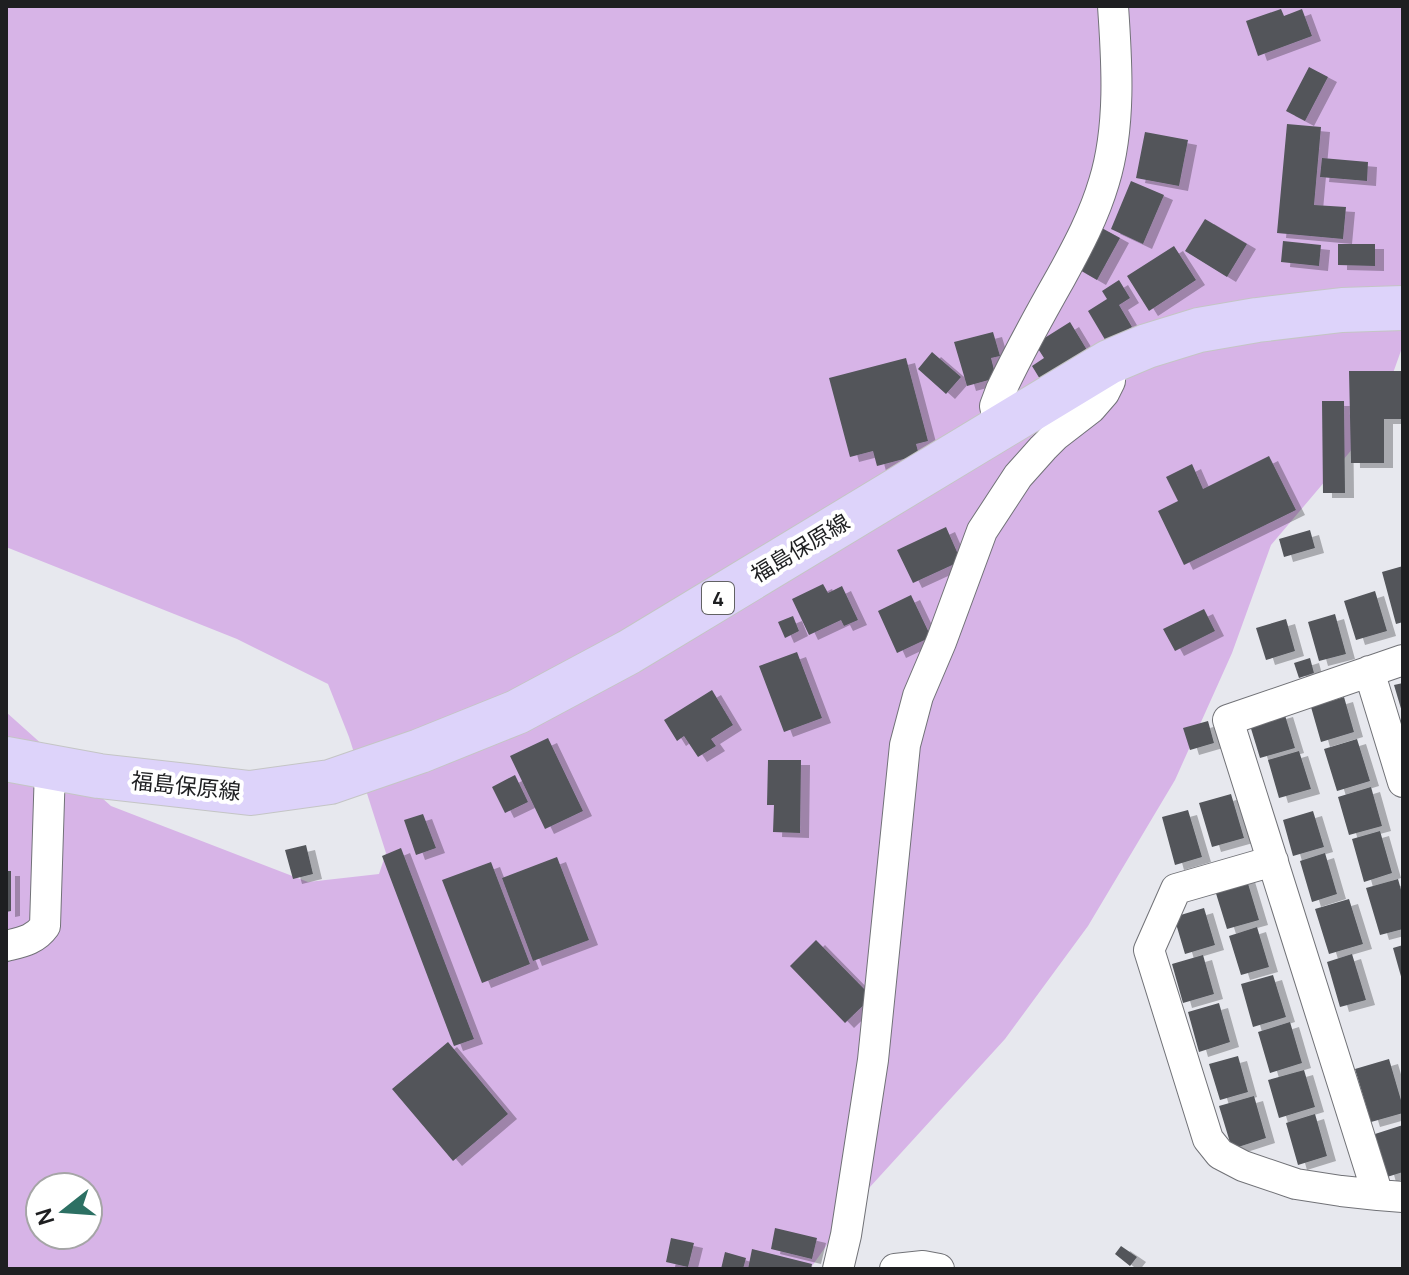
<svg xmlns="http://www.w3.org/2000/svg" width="1409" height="1275" viewBox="0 0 1409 1275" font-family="Manrope,'Noto Sans JP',sans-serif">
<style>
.green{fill:#d7b4e7;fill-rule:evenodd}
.building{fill:#52555a;filter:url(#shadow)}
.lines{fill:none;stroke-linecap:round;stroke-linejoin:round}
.minor-casing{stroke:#717277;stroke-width:32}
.primary-casing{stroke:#c4c5c5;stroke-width:46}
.minor{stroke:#fff;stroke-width:30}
.primary{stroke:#ddd3fa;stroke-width:44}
.labels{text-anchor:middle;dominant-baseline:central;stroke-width:8;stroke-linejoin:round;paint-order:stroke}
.shield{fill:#fff;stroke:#626264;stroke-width:2}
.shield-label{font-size:20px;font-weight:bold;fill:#1e1f21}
.street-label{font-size:22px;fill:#1e1f21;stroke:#fff}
</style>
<defs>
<filter id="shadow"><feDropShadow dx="9" dy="5" stdDeviation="0" flood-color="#0004"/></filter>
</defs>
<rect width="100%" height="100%" fill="#e7e8ee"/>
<path class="green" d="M6,6h1397v339l-27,76 -105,124 -39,108 -57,127 -87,146 -83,113 -146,160 -49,70h-804v-557l105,94 197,76 71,-8 7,-21 -37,-116 -21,-53 -91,-45 -231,-92zM40,1187h48v48h-48z"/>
<path class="building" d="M1281,9l3,7 18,-7 10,27 -54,20 -12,-35z
M1309,67l19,10 -23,44 -19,-10z
M1287,124l34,3 -7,78 32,2 -3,32 -66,-6z
M1145,132l43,8 -9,46 -43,-8z
M1322,158l46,4 -1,19 -47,-4z
M1131,181l33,14 -21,49 -32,-15z
M1205,219l42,25 -20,33 -42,-26z
M1100,227l20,11 -23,42 -19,-11z
M1283,241l38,4 -2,21 -38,-4z
M1338,244h37v22l-37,-1z
M1174,246l22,34 -47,31 -22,-35z
M1119,280l11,18 -11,7 13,22 -25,16 -19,-32 19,-12 -5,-8z
M1070,322l20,33 -47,29 -11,-18 12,-8 -9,-14z
M993,332l7,24 -9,2 5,20 -29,8 -13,-44z
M932,352l29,25 -15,17 -28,-25z
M906,358l22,83 -12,3 3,11 -42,11 -4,-15 -23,6 -21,-79z
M1349,371h54v48h-19v44h-33z
M1322,401h22l1,92h-22z
M1269,456l27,54 -112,55 -26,-54 20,-10 -12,-24 26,-13 11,25z
M946,527l15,34 -48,22 -16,-33z
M1310,530l5,18 -31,9 -5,-18z
M1403,566v56l-7,2 -14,-52z
M823,584l5,9 14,-7 16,34 -14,6 -3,-6 -32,15 -17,-36z
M1375,591l12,40 -31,9 -12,-39z
M911,595l20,42 -34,16 -19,-42z
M1204,609l11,22 -40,20 -12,-22z
M1335,614l11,40 -27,7 -11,-39z
M793,616l6,15 -14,7 -7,-16z
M1286,619l9,32 -29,9 -10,-32z
M797,652l25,66 -38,14 -25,-66z
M1310,658l4,15 -15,5 -5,-15z
M1403,683v28l-1,1 -8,-27z
M712,690l21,35 -22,14 5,7 -18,11 -14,-21 -7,5 -13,-21z
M1344,697l10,35 -33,10 -10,-35z
M1284,712l11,36 -35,10 -11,-36z
M1208,721l6,22 -24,7 -7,-22z
M548,738l35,73 -38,18 -35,-73z
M1357,739l13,42 -33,10 -13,-42z
M1299,751l12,38 -32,9 -11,-38z
M768,760h33l-1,73 -27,-1 1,-27h-7z
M515,775l13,27 -23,11 -13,-26z
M1371,787l11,39 -33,9 -11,-38z
M1231,794l13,44 -32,9 -13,-44z
M1188,810l14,47 -27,8 -13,-48z
M1313,811l11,36 -31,9 -10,-36z
M423,814l13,34 -20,7 -12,-35z
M1380,831l12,42 -28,9 -12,-43z
M306,845l7,29 -20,5 -8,-29z
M401,848l73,191 -20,7 -72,-190z
M1325,853l12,41 -25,8 -12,-41z
M557,857l32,83 -56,21 -31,-83z
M491,862l39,102 -48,19 -40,-103z
M6,871h5v40l-5,1z
M1246,877l13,43 -32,9 -13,-42z
M1398,879l5,18v32l-23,6 -14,-47z
M1349,899l14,45 -34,10 -14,-45z
M1204,908l11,37 -30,9 -11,-37z
M1257,927l12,40 -28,8 -12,-39z
M816,940l56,57 -27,26 -55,-57z
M1403,945v35h-1l-9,-32z
M1352,954l14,46 -26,7 -13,-45z
M1203,955l11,39 -31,9 -11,-39z
M1273,975l13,42 -33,10 -12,-43z
M1219,1003l11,39 -31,10 -11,-40z
M1290,1022l12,41 -32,10 -12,-41z
M448,1042l60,72 -55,47 -61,-72z
M1238,1056l10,36 -28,8 -11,-36z
M1389,1059l14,48v6l-32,9 -16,-53z
M1304,1070l11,37 -36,11 -11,-38z
M1254,1096l12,42 -34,11 -13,-43z
M1315,1114l12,42 -29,9 -12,-42z
M1403,1125v47l-16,5 -12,-43z
M775,1228l42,10 -5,21 -41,-10z
M671,1238l23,5 -6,24 -22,-5z
M1121,1246l16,11 -7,9 -15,-12z
M752,1249l60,15 -1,5h-63z
M725,1252l21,6 -3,11h-22z"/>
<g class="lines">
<defs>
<path id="minor" d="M1000,429l-5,-23 6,-16c18,-38 39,-76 60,-113 17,-31 33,-61 43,-95 17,-55 13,-119 9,-176
M1403,660l-175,60 150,475 25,2
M1369,671l34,111
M1273,861l-97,28 -27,61 59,189 12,15 23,12 53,18 45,7 37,4
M6,946c16,-4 29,-6 39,-20l5,-158
M838,1269l8,-34 27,-175 32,-315 13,-49 23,-54 41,-111 36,-55 25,-28 13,-13 35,-27 13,-15 6,-12 -1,-19
M895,1269l28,-3 16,3"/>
<path id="primary" d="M6,759l93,17 151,17 80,-11 90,-31 97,-39 112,-60 480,-290 38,-16 52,-16 58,-10 85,-10 61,-2"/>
</defs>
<use href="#minor" class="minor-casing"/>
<use href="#primary" class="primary-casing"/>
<use href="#minor" class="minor"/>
<use href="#primary" class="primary"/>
</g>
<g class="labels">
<rect class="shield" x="702" y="582" width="32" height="32" rx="6"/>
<g class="shield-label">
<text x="718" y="598">4</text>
</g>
<g class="street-label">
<text transform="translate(800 548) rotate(-31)">福島保原線</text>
<text transform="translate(186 786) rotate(6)">福島保原線</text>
</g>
</g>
<rect width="1409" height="1275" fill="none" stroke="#1e1f21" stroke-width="16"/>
<g transform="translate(64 1211) rotate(253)"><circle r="38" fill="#ffffff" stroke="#a5a5a6" stroke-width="2"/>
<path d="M0-6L14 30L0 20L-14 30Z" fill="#2c7063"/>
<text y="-12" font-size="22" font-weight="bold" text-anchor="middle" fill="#1e1f21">N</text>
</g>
</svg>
